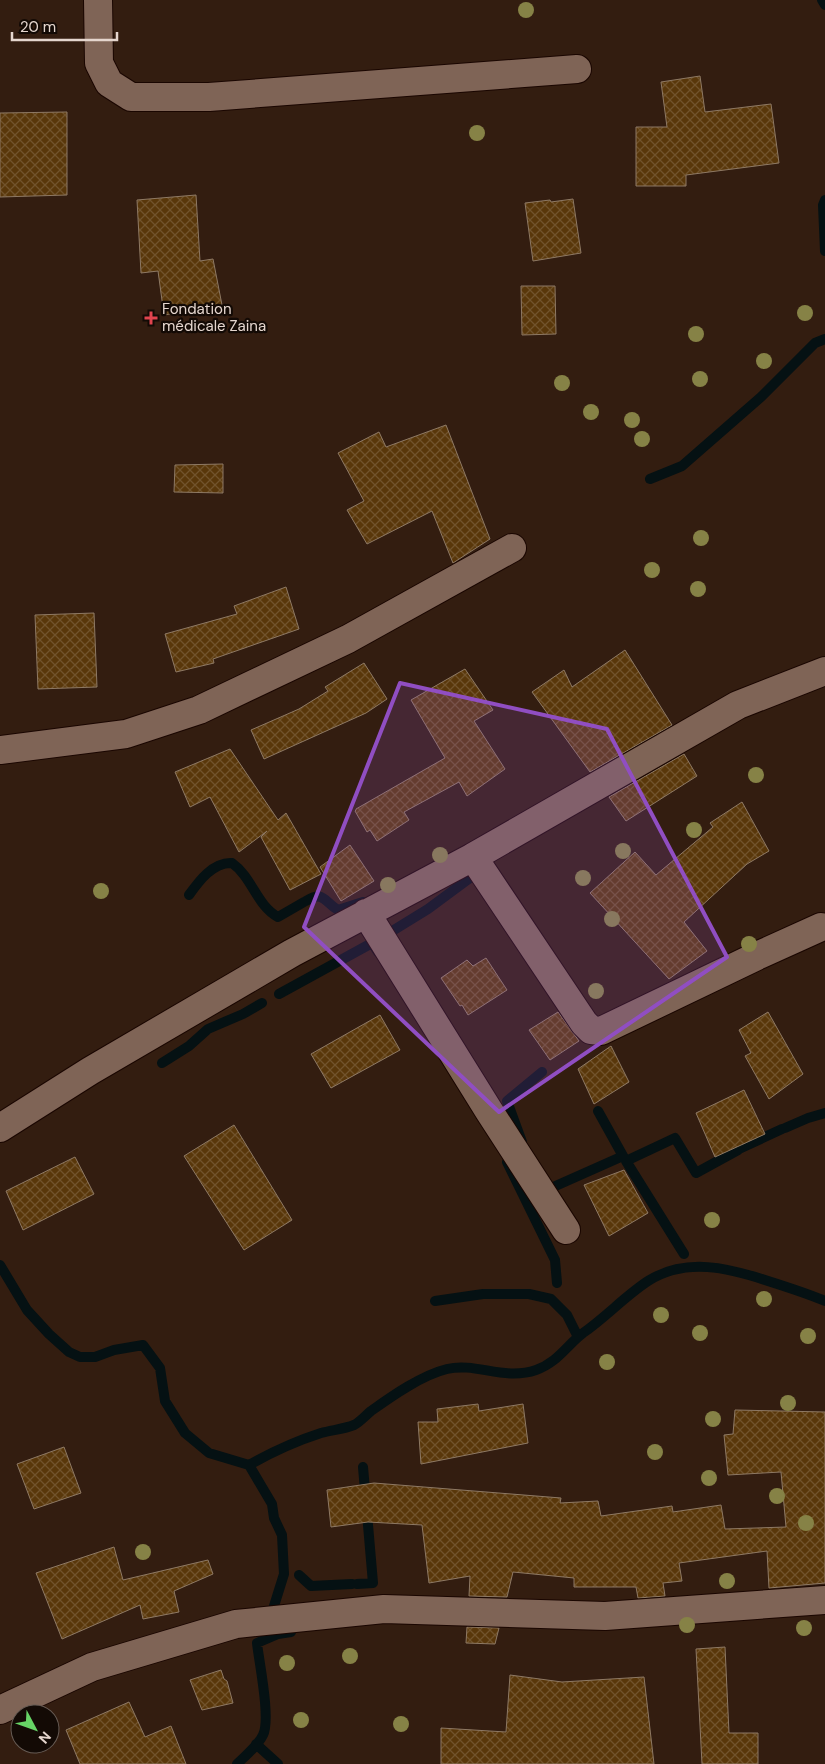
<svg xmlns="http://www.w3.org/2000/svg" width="825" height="1764" viewBox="0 0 825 1764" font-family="'DM Sans',sans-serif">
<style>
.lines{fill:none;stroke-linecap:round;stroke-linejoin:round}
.stream{stroke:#051113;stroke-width:10}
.building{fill:url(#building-cross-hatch);stroke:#8e7964}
.minor-casing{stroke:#1a0600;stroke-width:30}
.minor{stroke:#7f6456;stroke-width:28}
.tree{fill:#868246}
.marked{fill:#904ec2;fill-opacity:0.2;stroke:#904ec2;stroke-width:4;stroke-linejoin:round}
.health-dot{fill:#e0444e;stroke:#130a05;stroke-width:2}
.labels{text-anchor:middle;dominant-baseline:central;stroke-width:4.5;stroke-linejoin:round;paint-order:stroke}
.poi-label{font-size:15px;fill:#e5d6ce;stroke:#130a05;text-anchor:start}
</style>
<defs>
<pattern id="building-cross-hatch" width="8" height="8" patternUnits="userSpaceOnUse" patternTransform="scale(1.25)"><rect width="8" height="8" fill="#59370a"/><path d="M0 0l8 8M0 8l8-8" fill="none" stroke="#71532c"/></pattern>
</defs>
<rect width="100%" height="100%" fill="#331d10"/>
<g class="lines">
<path class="stream" d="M822,0l3,5
M825,200l-2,5 2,46
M650,479l32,-13 79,-69 54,-54 10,-4
M189,895c10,-14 24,-33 43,-32 20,14 25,43 46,54l26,-15
M306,901c18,-11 18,1 32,9l25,-8
M389,933l39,-24 50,-37
M279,994l93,-51 6,9
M162,1063l27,-17 19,-17 35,-15 19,-11
M785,1128l23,-10 17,-5
M522,1142l-15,-41 35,-29
M739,1149l43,-20
M507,1162l48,98 2,23
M542,1192l81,-36 -25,-45
M684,1254l-58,-93 49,-23 21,35 42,-23
M0,1265l27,45 22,24 20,18 11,5h15l19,-7 29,-5 17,23 5,33 20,32 24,20 40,12 23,39 2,14 8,17 2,39 -10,32 2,12
M435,1301l48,-7h46l22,5 16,16 11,22
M249,1465c23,-13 47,-24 72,-32 11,-3 23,-4 33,-8 6,-3 12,-10 17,-14 21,-15 51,-36 76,-42 29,-7 57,12 89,1 22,-8 30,-24 47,-37 23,-16 42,-37 65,-52 38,-24 81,-13 120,0 19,6 38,12 57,20
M299,1575l12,11 41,-2
M357,1584l16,-1 -10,-116
M256,1744l22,20
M237,1764c9,-9 21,-18 26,-29 8,-16 -4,-73 -6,-92l21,-9 13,-2"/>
</g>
<path class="building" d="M700,76l5,36 66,-8 8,59 -93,12v11h-50v-59h31l-6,-45z
M67,112v83l-67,2v-84z
M196,195l4,66 13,-2 9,46 -58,10 -6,-44 -17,2 -4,-73z
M573,199l8,54 -48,8 -8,-58 25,-3 1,2z
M521,286h34l1,48 -34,1z
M446,425l44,114 -37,24 -21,-52 -65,33 -20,-34 17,-9 -26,-48 41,-21 7,15z
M223,464v29l-49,-1 1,-27z
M286,587l13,42 -86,30 1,4 -38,9 -11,-38 72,-20 -3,-8z
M94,613l3,74 -59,2 -3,-74z
M625,650l47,75 -82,47 -58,-80 32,-22 8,17z
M364,663l23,36 -21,14 -102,46 -13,-29 48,-21 29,-18 -3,-4z
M465,669l28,41 -19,11 31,48 -38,27 -8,-14 -55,30 5,8 -32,21 -7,-11 -3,2 -12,-21 1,-1v-1l89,-51 -34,-58z
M230,749l48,71 8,-7 35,61 -31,16 -29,-53 6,-6 -28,21 -29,-55 -20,10 -15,-35z
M684,754l13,22 -71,45 -17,-24z
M742,802l27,49 -22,13 -63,58 23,29 -38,28 -79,-86 45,-41 21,23 57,-48 -3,-4z
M350,845l24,36 -33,20 -21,-34z
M486,958l21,32 -39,25 -6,-10 -2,1 -19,-28 26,-18 6,6z
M558,1012l21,29 -29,19 -21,-30z
M768,1012l35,62 -34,25 -24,-43 6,-3 -12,-23z
M380,1015l20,35 -69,38 -20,-34z
M611,1046l18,36 -35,22 -16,-35z
M744,1090l21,44 -50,23 -19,-44z
M234,1125l58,95 -48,30 -60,-94z
M75,1157l19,37 -71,36 -17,-39z
M624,1170l24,43 -39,23 -25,-51z
M478,1404l1,7 44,-7 5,39 -107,21 -3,-42h20l-1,-13z
M735,1410l90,2v171l-56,5 -2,-37 -88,12 3,18 -19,2 2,13 -27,2 -2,-11h-62v-9l-61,-6 -6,25 -38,-1 1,-20 -41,7 -7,-58 -54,-3 -37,5 -4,-37 47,-7 187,15 -1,5 38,-2 3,15 71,-10 1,6 48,-7 4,24 61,-2 -5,-55 -53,3 -4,-40 9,-1z
M64,1447l17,46 -47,16 -17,-45z
M114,1547l9,33 85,-20 5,14 -39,17 5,21 -36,7 -3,-14 -78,34 -26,-66z
M467,1627l32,1 -4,16 -29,-1z
M725,1647l4,86h29v31h-56l-6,-115z
M221,1670l3,9 3,2 6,22 -31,7 -12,-30z
M510,1675l52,7 82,-5 10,87h-213v-36l65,4z
M129,1702l16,35 26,-11 15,38h-106l-14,-34z"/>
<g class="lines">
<defs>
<path id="minor" d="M98,0l1,63 10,20 22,14h78l368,-28
M0,750l126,-16 73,-24 149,-71 164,-91
M473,857l111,166 7,7 10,1 158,-76 62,-28
M366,913l123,198 77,119
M0,1128l90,-57 202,-118 181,-96 265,-152 87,-34
M0,1710l92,-43 144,-43 148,-15 221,7 220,-16"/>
</defs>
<use href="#minor" class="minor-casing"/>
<use href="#minor" class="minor"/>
</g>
<g class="tree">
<circle cx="526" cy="10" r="8"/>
<circle cx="477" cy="133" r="8"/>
<circle cx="805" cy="313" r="8"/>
<circle cx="696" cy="334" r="8"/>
<circle cx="764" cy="361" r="8"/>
<circle cx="700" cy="379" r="8"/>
<circle cx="562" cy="383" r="8"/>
<circle cx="591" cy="412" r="8"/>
<circle cx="632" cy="420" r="8"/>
<circle cx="642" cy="439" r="8"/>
<circle cx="701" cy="538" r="8"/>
<circle cx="652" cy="570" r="8"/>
<circle cx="698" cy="589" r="8"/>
<circle cx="756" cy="775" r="8"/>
<circle cx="694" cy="830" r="8"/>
<circle cx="623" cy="851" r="8"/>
<circle cx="440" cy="855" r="8"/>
<circle cx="583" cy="878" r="8"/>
<circle cx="388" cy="885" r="8"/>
<circle cx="101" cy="891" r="8"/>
<circle cx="612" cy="919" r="8"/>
<circle cx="749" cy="944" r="8"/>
<circle cx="596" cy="991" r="8"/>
<circle cx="712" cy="1220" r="8"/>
<circle cx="764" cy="1299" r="8"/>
<circle cx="661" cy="1315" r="8"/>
<circle cx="700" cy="1333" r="8"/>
<circle cx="808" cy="1336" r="8"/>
<circle cx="607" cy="1362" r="8"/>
<circle cx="788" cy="1403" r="8"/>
<circle cx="713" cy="1419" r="8"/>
<circle cx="655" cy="1452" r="8"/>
<circle cx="709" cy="1478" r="8"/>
<circle cx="777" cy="1496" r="8"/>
<circle cx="806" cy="1523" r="8"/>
<circle cx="143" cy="1552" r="8"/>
<circle cx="727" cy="1581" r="8"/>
<circle cx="687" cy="1625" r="8"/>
<circle cx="804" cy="1628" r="8"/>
<circle cx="350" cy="1656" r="8"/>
<circle cx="287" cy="1663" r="8"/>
<circle cx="301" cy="1720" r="8"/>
<circle cx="401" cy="1724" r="8"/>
</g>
<path class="marked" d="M400,683l207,46 120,228 -228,155 -195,-185z"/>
<path class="health-dot" d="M148.5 310.5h5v5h5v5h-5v5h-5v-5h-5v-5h5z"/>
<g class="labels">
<g class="poi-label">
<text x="162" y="309">Fondation<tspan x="162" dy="17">médicale Zaina</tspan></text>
</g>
</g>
<g transform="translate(35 1729) rotate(131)"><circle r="24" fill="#130a05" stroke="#675c55"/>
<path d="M0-4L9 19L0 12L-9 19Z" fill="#67d466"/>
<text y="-8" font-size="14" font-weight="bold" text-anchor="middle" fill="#e5d6ce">N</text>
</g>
<path d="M12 32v8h105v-8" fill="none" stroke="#e5d6ce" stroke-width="2.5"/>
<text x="20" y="32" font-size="15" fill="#e5d6ce" stroke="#130a05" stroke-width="4" paint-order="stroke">20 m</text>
</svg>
